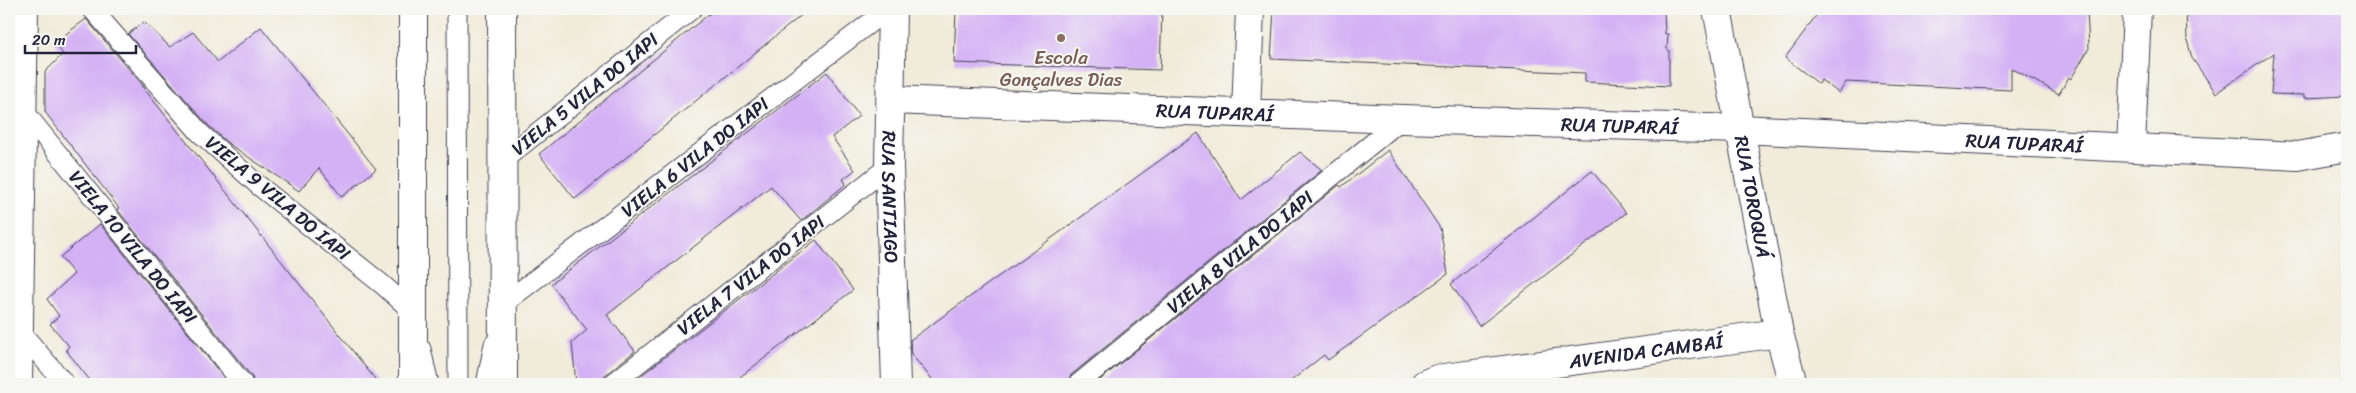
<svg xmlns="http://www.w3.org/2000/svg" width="2356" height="393" viewBox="0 0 2356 393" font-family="Sriracha,sans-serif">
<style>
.building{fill:#d4b1f5}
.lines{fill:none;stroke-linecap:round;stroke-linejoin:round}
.service-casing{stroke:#414053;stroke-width:21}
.minor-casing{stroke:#414053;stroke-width:30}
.tertiary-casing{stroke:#414053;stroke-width:30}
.secondary-casing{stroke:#414053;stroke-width:30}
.service{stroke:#fff;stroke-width:19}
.minor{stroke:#fff;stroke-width:28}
.tertiary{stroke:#fff;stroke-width:28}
.secondary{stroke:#fff;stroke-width:28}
.education-dot{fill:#8d6e63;stroke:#f6f6f2;stroke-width:2}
.labels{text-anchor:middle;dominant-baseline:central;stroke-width:4;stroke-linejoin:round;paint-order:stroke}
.education-label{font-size:19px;fill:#785e54;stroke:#f6f6f2}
.street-label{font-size:19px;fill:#22223b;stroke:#f6f6f2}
</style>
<rect width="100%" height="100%" fill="#f6f6f2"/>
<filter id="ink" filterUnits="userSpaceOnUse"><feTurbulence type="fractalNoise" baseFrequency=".02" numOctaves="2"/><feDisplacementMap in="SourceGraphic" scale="10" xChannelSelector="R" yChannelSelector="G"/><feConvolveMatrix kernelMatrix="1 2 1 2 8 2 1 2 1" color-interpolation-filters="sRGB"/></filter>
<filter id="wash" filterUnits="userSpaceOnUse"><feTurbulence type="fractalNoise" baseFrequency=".0096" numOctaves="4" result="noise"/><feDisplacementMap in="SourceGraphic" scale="20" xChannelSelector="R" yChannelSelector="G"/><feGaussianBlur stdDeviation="1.12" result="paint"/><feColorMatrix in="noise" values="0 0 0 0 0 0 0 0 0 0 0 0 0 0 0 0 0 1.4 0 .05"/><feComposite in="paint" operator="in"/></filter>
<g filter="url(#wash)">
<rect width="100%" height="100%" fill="#f1ebd9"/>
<g id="blocks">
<path class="building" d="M715,9h94l-234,190 -36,-45z
M956,9h206l-2,61 -206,-7z
M1274,9h390l1,25h3l-1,15 2,1v36l-84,-4v-9l-314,-14z
M1821,9h266l2,39 -18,31 -2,-2 -10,17 -48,-26v22l-165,-8 -7,11 -18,-13 -2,4 -34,-26z
M2186,9h161v87l-42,2v-3l-34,-1 3,-41 -58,40 -24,-35 -5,-18z
M86,19l60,70 -4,-3 237,298h-125l-2,-7 -135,-168 2,-1 -74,-96v-40l18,-18 -9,-11z
M144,22l26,25 23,-15 25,30 43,-35 115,142 -34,28 -23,-29 -20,23 -70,-47 -21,-19 -80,-91z
M827,72l32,44 -27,21 23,33 -12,9 3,5 -45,37 -30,-35 -164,129 28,36 -30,24 -4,9h-25l-4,-41 15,-13 -36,-46z
M1198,133l43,67 59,-48 22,18 -251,205 -4,9h-131l-25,-30 -1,-14z
M1388,150l52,78 8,46 -120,86 -4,-5 -37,29h-192l244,-199 2,2z
M1592,171l34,42 -147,113 -28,-42z
M100,224l129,160h-136l-27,-34 3,-4 -19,-22 9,-8 -12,-17 27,-25 -14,-17z
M816,240l37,50 -122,94h-101z"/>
</g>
</g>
<g filter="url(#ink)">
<use href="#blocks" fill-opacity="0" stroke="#414053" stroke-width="1"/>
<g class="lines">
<defs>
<path id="service" d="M92,9l108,124 58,52 125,100 30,27 2,8
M457,9l1,375
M23,110l220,274
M502,161l190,-152
M501,312l1,-7 386,-296
M19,330l46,54
M421,349l8,35
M486,384l8,-40
M612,384l277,-218
M1078,384l324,-265"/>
<g id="minor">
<path id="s1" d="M892,9l-3,157 7,218"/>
<path id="s2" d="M891,100l511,19 339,10 557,27 49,-9"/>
<path d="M1246,113l4,-104"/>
<path d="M2131,147l6,-138"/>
<path d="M18,384l6,-375"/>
<path id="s3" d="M1425,384l12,-5 342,-46"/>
</g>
<g id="tertiary">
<path id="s4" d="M1717,9l62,324 14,51"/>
</g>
<path id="secondary" d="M413,9v375
M502,9l1,375"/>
</defs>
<use href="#service" class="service-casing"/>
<use href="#minor" class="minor-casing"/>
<use href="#tertiary" class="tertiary-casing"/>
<use href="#secondary" class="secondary-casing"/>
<use href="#service" class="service"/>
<use href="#minor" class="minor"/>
<use href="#tertiary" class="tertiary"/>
<use href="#secondary" class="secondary"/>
</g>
</g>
<circle class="education-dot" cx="1061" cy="38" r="5"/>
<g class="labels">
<g class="education-label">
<text x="1061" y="57">Escola<tspan x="1061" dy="22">Gonçalves Dias</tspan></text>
</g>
<g class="street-label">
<text transform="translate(585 94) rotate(-39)">VIELA 5 VILA DO IAPI</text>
<text stroke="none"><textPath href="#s2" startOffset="324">RUA TUPARAÍ</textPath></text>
<text stroke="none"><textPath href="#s2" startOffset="729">RUA TUPARAÍ</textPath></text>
<text stroke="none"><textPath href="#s2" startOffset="1134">RUA TUPARAÍ</textPath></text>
<text transform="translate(695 157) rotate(-38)">VIELA 6 VILA DO IAPI</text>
<text stroke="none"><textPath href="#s1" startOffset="188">RUA SANTIAGO</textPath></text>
<text stroke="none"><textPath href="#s4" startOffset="191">RUA TOROQUÁ</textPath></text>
<text transform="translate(278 198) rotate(40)">VIELA 9 VILA DO IAPI</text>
<text transform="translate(133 247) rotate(51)">VIELA 10 VILA DO IAPI</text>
<text transform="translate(1240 252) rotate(-39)">VIELA 8 VILA DO IAPI</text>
<text transform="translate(751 275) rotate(-38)">VIELA 7 VILA DO IAPI</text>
<text stroke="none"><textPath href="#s3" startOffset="224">AVENIDA CAMBAÍ</textPath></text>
</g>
</g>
<rect width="2356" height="393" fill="none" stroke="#f6f6f2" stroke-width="30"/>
<path d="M25 45v8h111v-8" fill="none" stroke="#22223b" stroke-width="2.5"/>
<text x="32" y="45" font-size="15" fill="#22223b" stroke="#f6f6f2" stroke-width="4" paint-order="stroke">20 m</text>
</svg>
